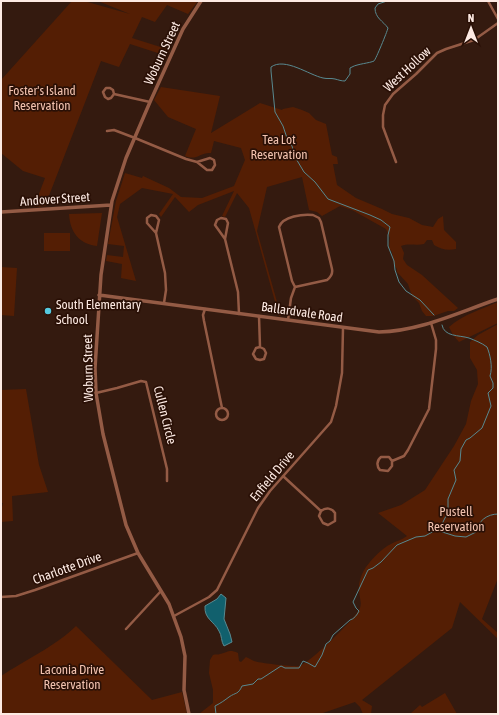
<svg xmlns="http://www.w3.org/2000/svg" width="499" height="715" viewBox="0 0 499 715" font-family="'Asap Condensed',sans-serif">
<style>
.green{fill:#541e04}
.water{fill:#11606d;stroke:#588990}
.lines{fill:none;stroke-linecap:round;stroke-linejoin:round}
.stream{stroke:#588990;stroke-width:1}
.minor{stroke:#945b45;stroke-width:2.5}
.tertiary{stroke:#945b45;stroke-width:3.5}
.poi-dot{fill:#55cae0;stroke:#2a1006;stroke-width:1.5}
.labels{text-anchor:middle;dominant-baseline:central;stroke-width:3.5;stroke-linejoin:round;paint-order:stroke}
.street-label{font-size:13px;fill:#fdeae3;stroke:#2a1006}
.park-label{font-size:13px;fill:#f2c2af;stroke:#2a1006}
.poi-label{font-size:13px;fill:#fdeae3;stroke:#2a1006;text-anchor:start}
</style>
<rect width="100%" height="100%" fill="#341a0f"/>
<path class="green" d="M72,1h12l46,13 -32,-13h100l-10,13 -21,-9 -12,17 -13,-5 -10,21 38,12 -3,6 -37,-12 -11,23 -18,-6 -56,145 -11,1 11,-29 -22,-7 -22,-18v-73z
M161,87l59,9 -9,37 49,-30 22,7 1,-1 10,-2 9,3 7,3 7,7 10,4 6,31 5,2 1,7h-5l4,21 19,13 26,11 10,5 17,4 13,7 11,2 5,-8 5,-3 1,14 12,12v7c-9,2 -15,0 -22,-4l-2,-5h-5l-3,4c-8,2 -15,-1 -23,2l3,7 -1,6 4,6 15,10 36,33 -4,3h-6l-15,5h-7l-4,-5 -3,-8 -7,-7 -4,-12 -11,-12v-3l-3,-4 -2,-13 -3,-4 1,-10 -4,-9 -34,-19 -12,-4 -18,10 -5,-4 -8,-2 -7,-33 -35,10 -10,44 24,85h-2l-30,-108 -12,-15 -12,24 -3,-1 12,-25 -36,14 -9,7 -14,-15 -14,20 -2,-3 14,-20 -31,-6 -22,16 -3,13 19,64 -15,-3 1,-14 -16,-3 1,-6 16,2 1,-11 -16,-2 8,-43 9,-28 17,5 1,-2 26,12 12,9 21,1 32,-12 11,-26 -4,-12 -27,-7 -3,12c-11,-1 -14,8 -26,3l11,-27 -28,-12 -14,-17z
M102,213l-5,33c-18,-2 -27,-14 -28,-32z
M44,233h26v18h-26z
M1,267l16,1 -3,48 -13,-1z
M498,302v21l-39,19 -6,-7 -4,-8c15,-13 31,-17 49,-25z
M498,324v254l-16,41 16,14v6l-38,-37 -8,26 -90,72 10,6 -1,8h-8l-3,-7 -5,-5 -35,12h-121l14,-11v-13l-4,-17 1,-13 3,-5c2,-1 5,0 7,-1 9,-2 9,-5 18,-1l1,8 2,1 5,-5c3,1 5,3 8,4 5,2 40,6 45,5 10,-2 57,-48 61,-58 2,-6 -1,-12 -1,-18 -1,-7 3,-17 7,-23 6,-8 16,-19 25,-23 5,-3 11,-4 16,-8l-29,-23 23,-8 24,-15 29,-44 12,-22 5,-23 7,-17 -1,-14 -7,-12v-16l8,-7z
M26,389l13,76 9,27 -36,4 1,25 -12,1v-15h1l1,-4h-2v-113z
M76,626l76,74 30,-8 5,22h-186v-38c23,-15 56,-31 75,-50z
M445,693l12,21h-47l10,-9 2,2z"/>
<path class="water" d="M221,594l5,4 -2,21 6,15 2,8 -8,4c-3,-4 -2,-11 -5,-15 -5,-10 -15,-12 -14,-25l12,-7z"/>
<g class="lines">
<path class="stream" d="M387,1l-9,3 -3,4c0,10 8,13 13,20 -1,4 -12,31 -14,33 -4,2 -17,3 -22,6l-2,1v6l-5,7c-4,0 -6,-1 -10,-2 -4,-1 -8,0 -12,-1 -14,-3 -38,-21 -52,-11v4l4,41 8,14 4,12 5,8 3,11 9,15 11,10 13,17 42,16 11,5 9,7 -2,8v11l6,15 1,9 4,12 7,9 14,9 14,15
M439,530l9,-18v-13l8,-19 -2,-10 6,-9 1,-12 5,-9 4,-2 12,-10 9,-22 -3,-13 5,-5v-5l-3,-7c3,-9 0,-22 -3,-29 -5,-4 -13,-7 -18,-9 -10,-3 -25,-1 -27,-13
M216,714l-1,-8c6,-3 10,-6 14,-9 7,-5 9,-2 13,-11l11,-2 5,-5h3l20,-13 4,2h14l4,-7 5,2 7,4 7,-12 4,-11 4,-3 3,-6 17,-15c4,-1 7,-5 9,-9l-3,-3 -3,-6 15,-32 5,-2 8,-6 16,-17 19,-8 9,-1 11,-6 19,6 11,1 10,-5c2,-11 11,-18 22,-18"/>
<path class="minor" d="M488,1l10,18
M114,94l-3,4 -3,1 -3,-2 -2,-5 3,-4h4l3,2 1,4 36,8
M107,131l7,-1 21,8 51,21 11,3 10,8h5l3,-5 -1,-5 -4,-2 -13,4
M396,162l-13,-35v-12l2,-10 8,-11 23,-20 21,-21 9,-4 28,-9 24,-17
M156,233l-9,-10v-5l4,-3 5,1 3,4 -3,13 9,40 1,17 -2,13
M225,239l-10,-14 2,-5 4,-2 5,1 2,4 -3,16 13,53 1,22
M205,309l-2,6 1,6 18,87
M259,316l1,31 4,2 2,4 -2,6 -4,1 -4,-1 -3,-5 3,-6 4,-1
M288,320l3,-22 4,-11 -3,-6 -13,-54c4,-11 24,-13 34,-12l6,3 2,4 11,47c1,5 -1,8 -5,11l-32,7
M96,393l21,-5 24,-7 5,1 21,87v12
M216 414a6 6 0 1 1 12 0a6 6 0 1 1-12 0Z
M392,461v5l-4,5 -8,-1c-4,-4 -3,-10 1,-13h8l3,4 12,-5 4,-6 21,-41 7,-60v-9l-5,-17
M283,476l38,35 -2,5 4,7 5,2 7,-4v-8c-3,-5 -9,-6 -14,-2
M1,597l15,-1 19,-6 103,-37
M174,616l35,-19 8,-7 41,-82 12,-17 61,-69 5,-16 6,-33 1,-45
M126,629l35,-38"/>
<path class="tertiary" d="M1,212l110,-7
M99,295l280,37c42,-1 80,-20 119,-33
M189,714l-5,-24 1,-34 -4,-19 -12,-33 -31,-51 -12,-28 -23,-91 -7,-41 -1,-25 6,-93 11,-74 14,-43 24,-56 33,-73 18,-28"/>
</g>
<circle class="poi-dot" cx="48" cy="311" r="4"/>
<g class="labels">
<g class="street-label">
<text transform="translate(162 53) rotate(-65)">Woburn Street</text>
<text transform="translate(407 69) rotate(-43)">West Hollow</text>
<text transform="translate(55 199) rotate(-4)">Andover Street</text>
<text transform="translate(302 312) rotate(8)">Ballardvale Road</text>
<text transform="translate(88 368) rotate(-91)">Woburn Street</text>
<text transform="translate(165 415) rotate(76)">Cullen Circle</text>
<text transform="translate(272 476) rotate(-50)">Enfield Drive</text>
<text transform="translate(67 568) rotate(-20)">Charlotte Drive</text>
</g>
<g class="park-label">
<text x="42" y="90">Foster's Island<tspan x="42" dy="15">Reservation</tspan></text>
<text x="279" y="139">Tea Lot<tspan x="279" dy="15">Reservation</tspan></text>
<text x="456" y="511">Pustell<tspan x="456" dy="15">Reservation</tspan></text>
<text x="72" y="669">Laconia Drive<tspan x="72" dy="15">Reservation</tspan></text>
</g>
<g class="poi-label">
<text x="56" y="304">South Elementary<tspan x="56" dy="15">School</tspan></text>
</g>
</g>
<rect width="499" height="715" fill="none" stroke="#fdeae3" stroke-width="4"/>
<g transform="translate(471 28)" stroke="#2a1006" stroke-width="3" paint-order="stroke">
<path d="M0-3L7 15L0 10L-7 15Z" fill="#fdeae3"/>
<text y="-6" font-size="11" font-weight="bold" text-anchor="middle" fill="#fdeae3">N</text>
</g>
</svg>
